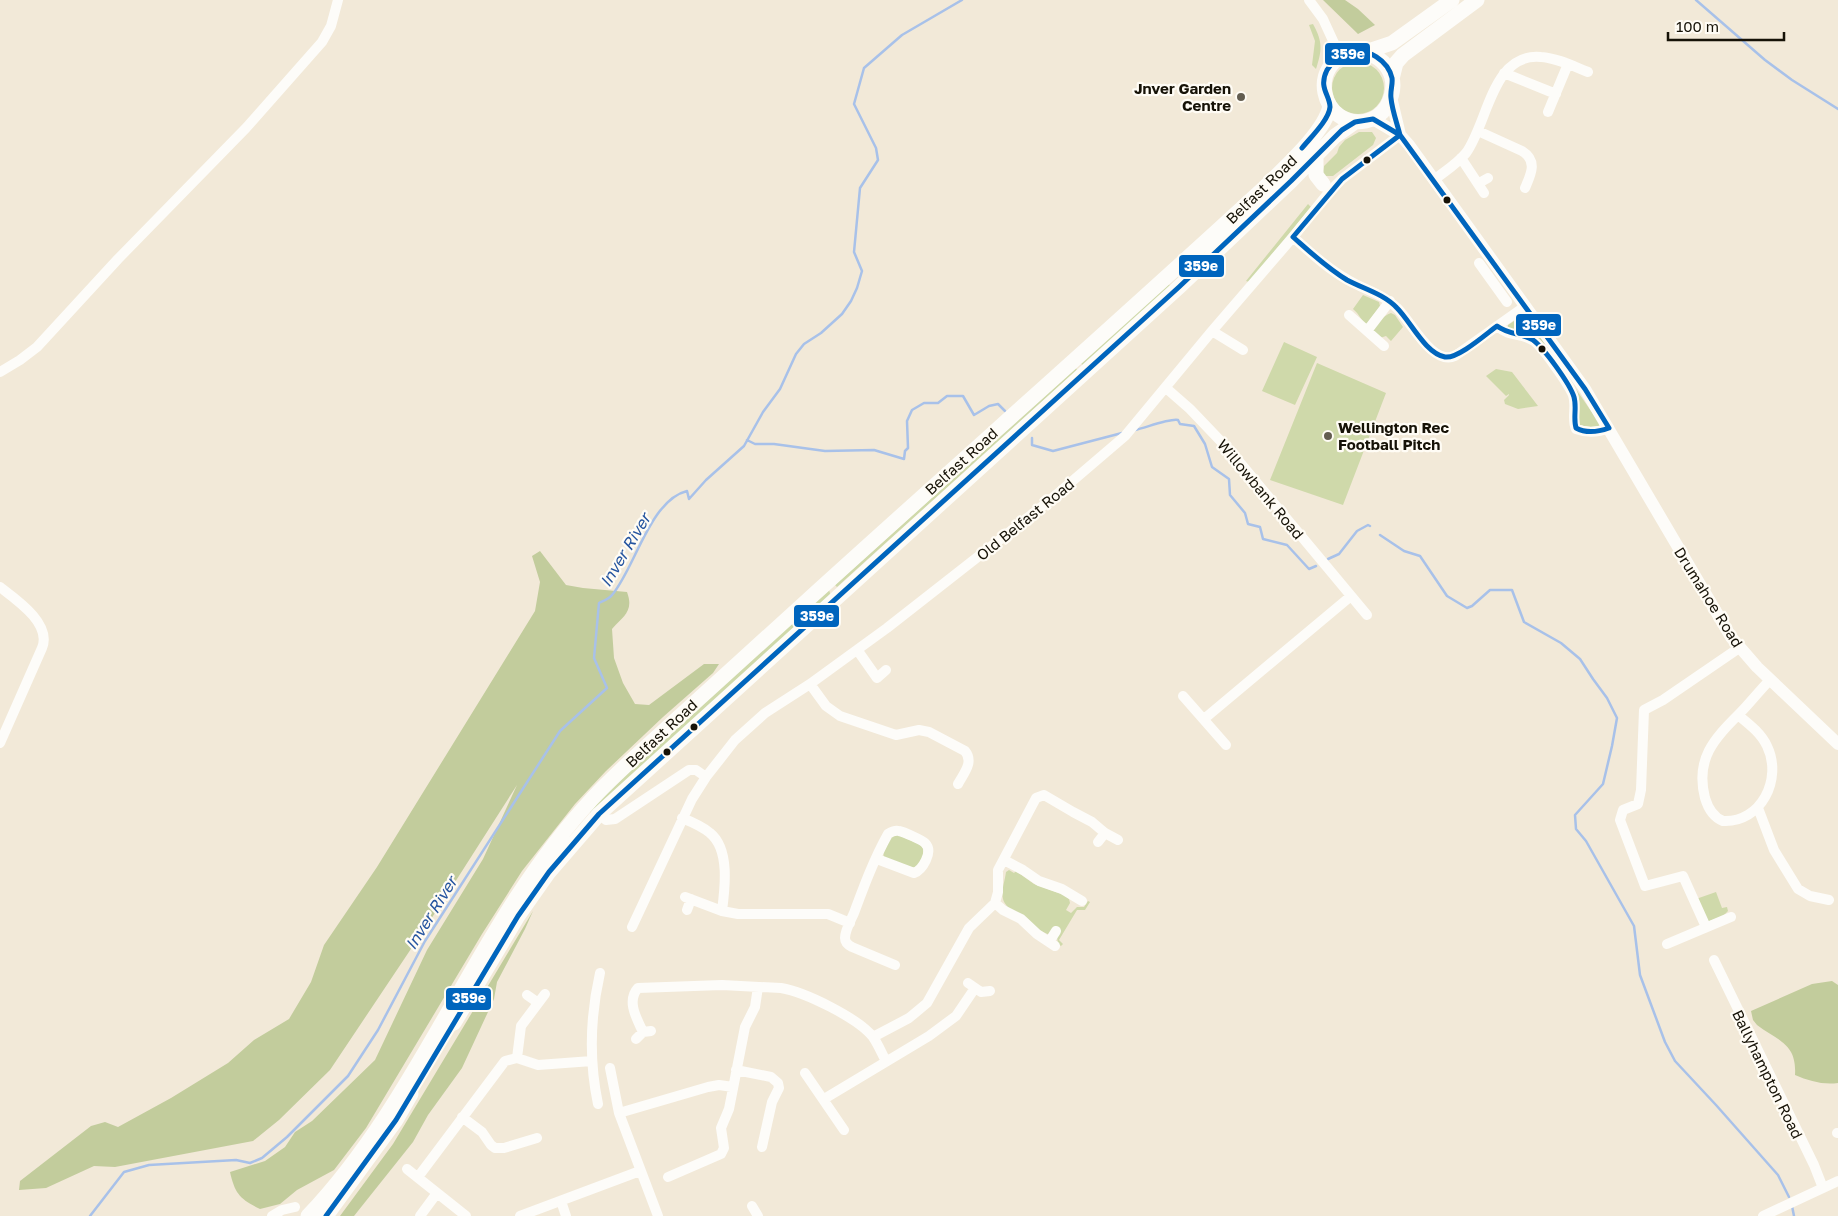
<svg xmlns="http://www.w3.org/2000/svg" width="1838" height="1216" viewBox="0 0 1838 1216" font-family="'Golos Text',sans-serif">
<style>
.green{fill:#cfd9aa}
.forest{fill:#c2cc9c}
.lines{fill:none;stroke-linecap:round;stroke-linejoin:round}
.stream{stroke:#a8c1e9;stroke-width:2.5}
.minor{stroke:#fdfcf9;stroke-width:10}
.major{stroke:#fdfcf9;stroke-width:12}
.highway{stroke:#fdfcf9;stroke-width:15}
.bus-1-casing{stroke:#fffcf5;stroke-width:9}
.bus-1{stroke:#0065bd;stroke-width:5}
.poi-dot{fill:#635d50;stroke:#fffcf5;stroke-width:2}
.bus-dot{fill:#161207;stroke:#fffcf5;stroke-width:2}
.labels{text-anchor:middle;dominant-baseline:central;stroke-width:4.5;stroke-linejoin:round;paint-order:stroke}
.poi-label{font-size:15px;font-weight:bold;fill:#161207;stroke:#fffcf5;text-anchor:end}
.street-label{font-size:15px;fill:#161207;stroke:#fffcf5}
.water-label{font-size:16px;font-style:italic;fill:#25549f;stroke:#fffcf5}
.line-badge{stroke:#fffcf5;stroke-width:2}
.badge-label{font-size:14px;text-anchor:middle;font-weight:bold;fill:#fff}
</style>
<rect width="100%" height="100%" fill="#f2e9d8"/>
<path class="green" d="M1313,24c10,18 9,26 3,45l-4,-4 3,-24 -6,-16z
M1332 88a26 26 0 1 1 52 0a26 26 0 1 1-52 0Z
M1359,132h13l4,6 -3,7 -40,31h-9l-1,-5 1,-5 13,-13 2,-6 6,-7z
M1308,204l3,3 -62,75 -3,-1z
M1169,284l1,2 -86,80 -4,-3z
M1363,295l16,7 1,4 -14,19c-5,-5 -6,-10 -13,-16z
M1391,313l4,2 8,12 -12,14 -5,-5 -6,2 -7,-5c1,-9 10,-17 18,-20z
M1520,317h5l6,7 69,100 -1,5 -21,-4 1,-26 -24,-35 -17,-22 -30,-12v-5z
M1284,342l33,15 -22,48 -33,-14z
M1317,363l69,30 -43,112 -73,-25z
M1076,368l1,2 -240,217 -2,-2z
M1496,369l16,3 26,34 -20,3 -13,-5 -1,-4 5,-5v-1l-3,2 -20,-20z
M829,590l2,6 -239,218 -4,-3 22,-24z
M898,835l21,9 4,4v9l-6,12 -33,-11 -1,-7 8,-14z
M1009,870l5,3 2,-2 18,13 30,11 5,4 1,4 -4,7 5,3 6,-6h7l4,-6 2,1 -5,8h-8l-18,30 4,4 -2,2 -3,-2 -1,-7c-13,-2 -51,-25 -54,-38 -2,-8 2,-19 3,-27z
M1716,892l6,16 5,-1 1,4 -5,5 -16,6 -11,-23z"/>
<path class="forest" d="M1323,0h22l13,9 17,16 -17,9z
M540,551l26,34 17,3 44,4c7,19 -3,24 -15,37l2,29 9,25 12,21 14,1 55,-41h15l-6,9 -50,44 -57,54 -31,33 -53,67 -40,63 -116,194 -32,42 -37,20 -17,14 -20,5c-20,-10 -25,-15 -30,-37l35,-11 20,-14 10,-15 17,-11 63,-61 52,-110 56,-91 34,-74 -76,119 -111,166 -51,50 -26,21 -138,26 -21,-1 -48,22 -27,2 1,-9 71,-55 14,-4 13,5 53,-29 57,-35 26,-23 35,-21 22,-37 13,-37 53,-78 158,-256 5,-29 -8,-26z
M533,911l-8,18 -28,53 -3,17 -32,69 -34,47 -15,27 -59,74h-14l53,-72z
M1832,981l6,4v98c-15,2 -29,-2 -43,-8 2,-32 -17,-34 -38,-50l-4,-5 -2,-9 61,-27z"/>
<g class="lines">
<path class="stream" d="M1696,0l69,60 27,20 46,29
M1135,430c10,-2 35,-12 43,-10l2,4 14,2 11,18 7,23 17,12 1,16 15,18 3,11 12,3 3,12 24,6 22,24 7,-3
M1032,438v7l21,6 69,-18
M747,440l8,4h19l51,7 49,-1 30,9 1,-8 3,-3 -1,-27 5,-11 12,-7h14l9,-7h16l11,19 15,-9 9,-2 7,7
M1380,535l24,16 16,5 27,40 20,12 5,-2 18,-16h22l12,32 37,21 19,16 13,20 14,19 10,20 -5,28 -9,38 -28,31 1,14 10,12 48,85 6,49 25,67 10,19 41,44 62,70 11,22
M1328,559l11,-5 18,-23 11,-6 2,1
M1792,1206l2,10
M90,1216l34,-44 25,-7 87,-5 14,3 12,-5 25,-21 61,-61 30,-46 47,-89 135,-210 47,-43 -13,-30 5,-55c4,-2 10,-4 13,-8 23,-27 38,-95 75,-104l2,8 17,-19 38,-34 19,-34 17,-23 16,-35 8,-10 17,-11 21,-19 9,-13 6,-13 5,-17 -8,-19 6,-64 18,-28 -2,-12 -22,-44 10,-36 38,-33 60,-35"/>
<path class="minor" d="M1309,0l14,19 17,37
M1504,73l52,21
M1548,112l20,-48
M1478,131l44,20c16,10 9,23 3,37
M1461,158l23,35
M1434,180c11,-9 23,-16 32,-27 22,-30 26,-101 75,-96 16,1 32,9 47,15
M1479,183l9,-5
M1293,237c17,15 35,32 55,43 17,10 35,14 49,28 14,13 35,58 58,48l69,-49
M1479,263l28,39
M1349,315l35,31
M1497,326c14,12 22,6 35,14 9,4 37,45 41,55 4,11 -2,24 3,34 11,4 23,3 33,-1
M1212,331l31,19
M1367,331l23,-30
M0,372l20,-12 17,-13 81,-88 128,-131 76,-86 9,-16 7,-26
M1166,388l24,21 42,44 135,162
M0,587c17,13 52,37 42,61l-42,95
M858,651l19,27 9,-8
M810,684l16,22 14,10 56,19 23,-5 10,2 36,19c9,11 -1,22 -7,33
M1183,696l43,49
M1738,715c11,9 23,18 29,31 16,33 -6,77 -44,75 -10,-4 -15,-13 -18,-23 -10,-39 9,-59 34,-84 11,-11 20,-23 31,-34
M1204,719l147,-123
M1758,808l16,42 24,39 12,7 19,4
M599,814l7,6 9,-1 74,-49h7l10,7
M682,818c10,4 20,8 28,15 20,16 15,55 12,78
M1098,842l7,-9
M877,859l37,14c8,-3 20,-21 11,-30 -3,-3 -21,-11 -26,-12 -4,-1 -8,1 -11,3 -14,25 -24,52 -34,79 -3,7 -9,17 -9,25 0,5 3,7 7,9l43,18
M1004,860l19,10 16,11 23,8 20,12
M685,897l37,14 16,3h90l22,9
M995,903l8,7 18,9 16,15 18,12
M687,910l4,-11
M632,927l60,-128 14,-22 29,-37 30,-27 45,-29 77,-56 162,-127 76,-65 87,-105 81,-94 37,-46 12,-12 58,-44
M1706,927l-23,-51 -38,10 -25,-66 3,-10 15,-6 3,-14 3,-80 19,-10 76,-52
M1049,942l7,-11
M1667,944l64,-27
M1714,960l100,205 9,23
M968,983l13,9 9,-1
M527,995l10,7
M643,1032c-6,-13 -17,-31 -5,-44l84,-3 59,3c24,4 77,30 92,49 5,7 9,17 13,24
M873,1037l36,-19 18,-15 42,-75 26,-25 3,-11v-22l38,-72 8,-3 29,17 19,10 13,11 13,7
M636,1039l7,-7 8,-1
M517,1058l4,-32 24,-32
M610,1068l9,45 39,103
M736,1070l35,7 7,6 1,5 -7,14 -10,45
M805,1073l39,57
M824,1099l105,-63 27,-20 19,-28
M598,1104c-9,-43 -8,-87 2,-131
M619,1113l89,-26 11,-2 14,2
M462,1117l20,15 9,13 4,3h9l33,-10
M1837,1133h1
M407,1169l59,47
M418,1177l87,-116 12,-3 21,7 54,-4
M668,1177l53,-23 3,-6 -3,-20 8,-19 16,-82 10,-20 3,-20
M561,1201l5,15
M752,1206l6,10
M272,1216l10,-6 13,-3
M420,1216l17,-23
M520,1216l120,-45
M1763,1216l75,-35"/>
<path class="major" d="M1391,97l9,38
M1373,119l27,16 9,10 176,244 146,248 26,30 81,77"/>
<path class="highway" d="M1356,51c30,3 46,27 31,55 -5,8 -11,13 -21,15 -44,9 -62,-60 -10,-70z
M1365,52l27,-9 60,-43
M1392,79l4,-16 7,-8 74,-55
M1316,156v19l7,9
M454,1023l64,-107 31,-44 50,-58 580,-527 112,-106 44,-45 20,-14
M308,1216c117,-123 168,-292 284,-417 24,-26 51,-49 77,-73 47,-43 95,-86 142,-129 151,-137 304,-272 454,-410 19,-19 60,-55 65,-81
M326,1216l70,-96 15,-26"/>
<defs>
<path id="bus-1" d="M1400,135l185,254 24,39c-11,4 -22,6 -33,0 -3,-10 1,-21 -2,-31 -4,-13 -30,-49 -41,-57 -11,-7 -24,-5 -36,-14 -11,8 -39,33 -52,31 -20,-4 -34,-35 -48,-49 -13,-14 -33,-19 -50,-28 -20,-12 -37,-28 -54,-43l49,-58z
M1302,148c8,-10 27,-28 28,-41 0,-12 -12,-19 -3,-37 5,-9 15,-14 24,-17 17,-6 37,8 41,25 1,6 -2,13 -1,20 1,12 6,25 9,37
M326,1216l70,-96 122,-204 31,-44 50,-58 580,-527 112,-106 51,-51 13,-8 18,-3 27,16"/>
</defs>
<use href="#bus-1" class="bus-1-casing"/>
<use href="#bus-1" class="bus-1"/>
</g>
<g class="poi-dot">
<circle cx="1241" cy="97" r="5"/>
<circle cx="1328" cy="436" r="5"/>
</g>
<g class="bus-dot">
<circle cx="1367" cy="160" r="4.5"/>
<circle cx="1447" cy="200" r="4.5"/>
<circle cx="1542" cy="349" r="4.5"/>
<circle cx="694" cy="727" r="4.5"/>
<circle cx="667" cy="752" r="4.5"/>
</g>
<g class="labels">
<g class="poi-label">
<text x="1231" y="88">Jnver Garden<tspan x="1231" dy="17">Centre</tspan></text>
<text x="1338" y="427" text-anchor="start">Wellington Rec<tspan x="1338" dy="17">Football Pitch</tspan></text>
</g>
<g class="street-label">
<text transform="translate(1261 189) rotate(-44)">Belfast Road</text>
<text transform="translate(961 461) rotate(-42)">Belfast Road</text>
<text transform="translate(1261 489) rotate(50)">Willowbank Road</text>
<text transform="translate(1025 519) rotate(-39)">Old Belfast Road</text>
<text transform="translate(1709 597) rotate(58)">Drumahoe Road</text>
<text transform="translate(661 733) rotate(-43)">Belfast Road</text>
<text transform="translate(1768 1074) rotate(64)">Ballyhampton Road</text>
</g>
<g class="water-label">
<text transform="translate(625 550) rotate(-59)">Inver River</text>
<text transform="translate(431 913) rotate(-58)">Inver River</text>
</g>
</g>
<g class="line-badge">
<rect x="1324" y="42" width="47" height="24" rx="5" fill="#0065bd"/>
<rect x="1178" y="254" width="47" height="24" rx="5" fill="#0065bd"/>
<rect x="1515" y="313" width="47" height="24" rx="5" fill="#0065bd"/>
<rect x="793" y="604" width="47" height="24" rx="5" fill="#0065bd"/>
<rect x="445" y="987" width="47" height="24" rx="5" fill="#0065bd"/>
</g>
<g class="badge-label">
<text x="1348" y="59">359e</text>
<text x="1201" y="271">359e</text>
<text x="1539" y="330">359e</text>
<text x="817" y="621">359e</text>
<text x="469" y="1003">359e</text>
</g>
<path d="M1668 32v8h116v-8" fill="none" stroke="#161207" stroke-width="2.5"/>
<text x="1676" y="32" font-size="15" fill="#161207" stroke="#fffcf5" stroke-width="4" paint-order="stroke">100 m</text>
</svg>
